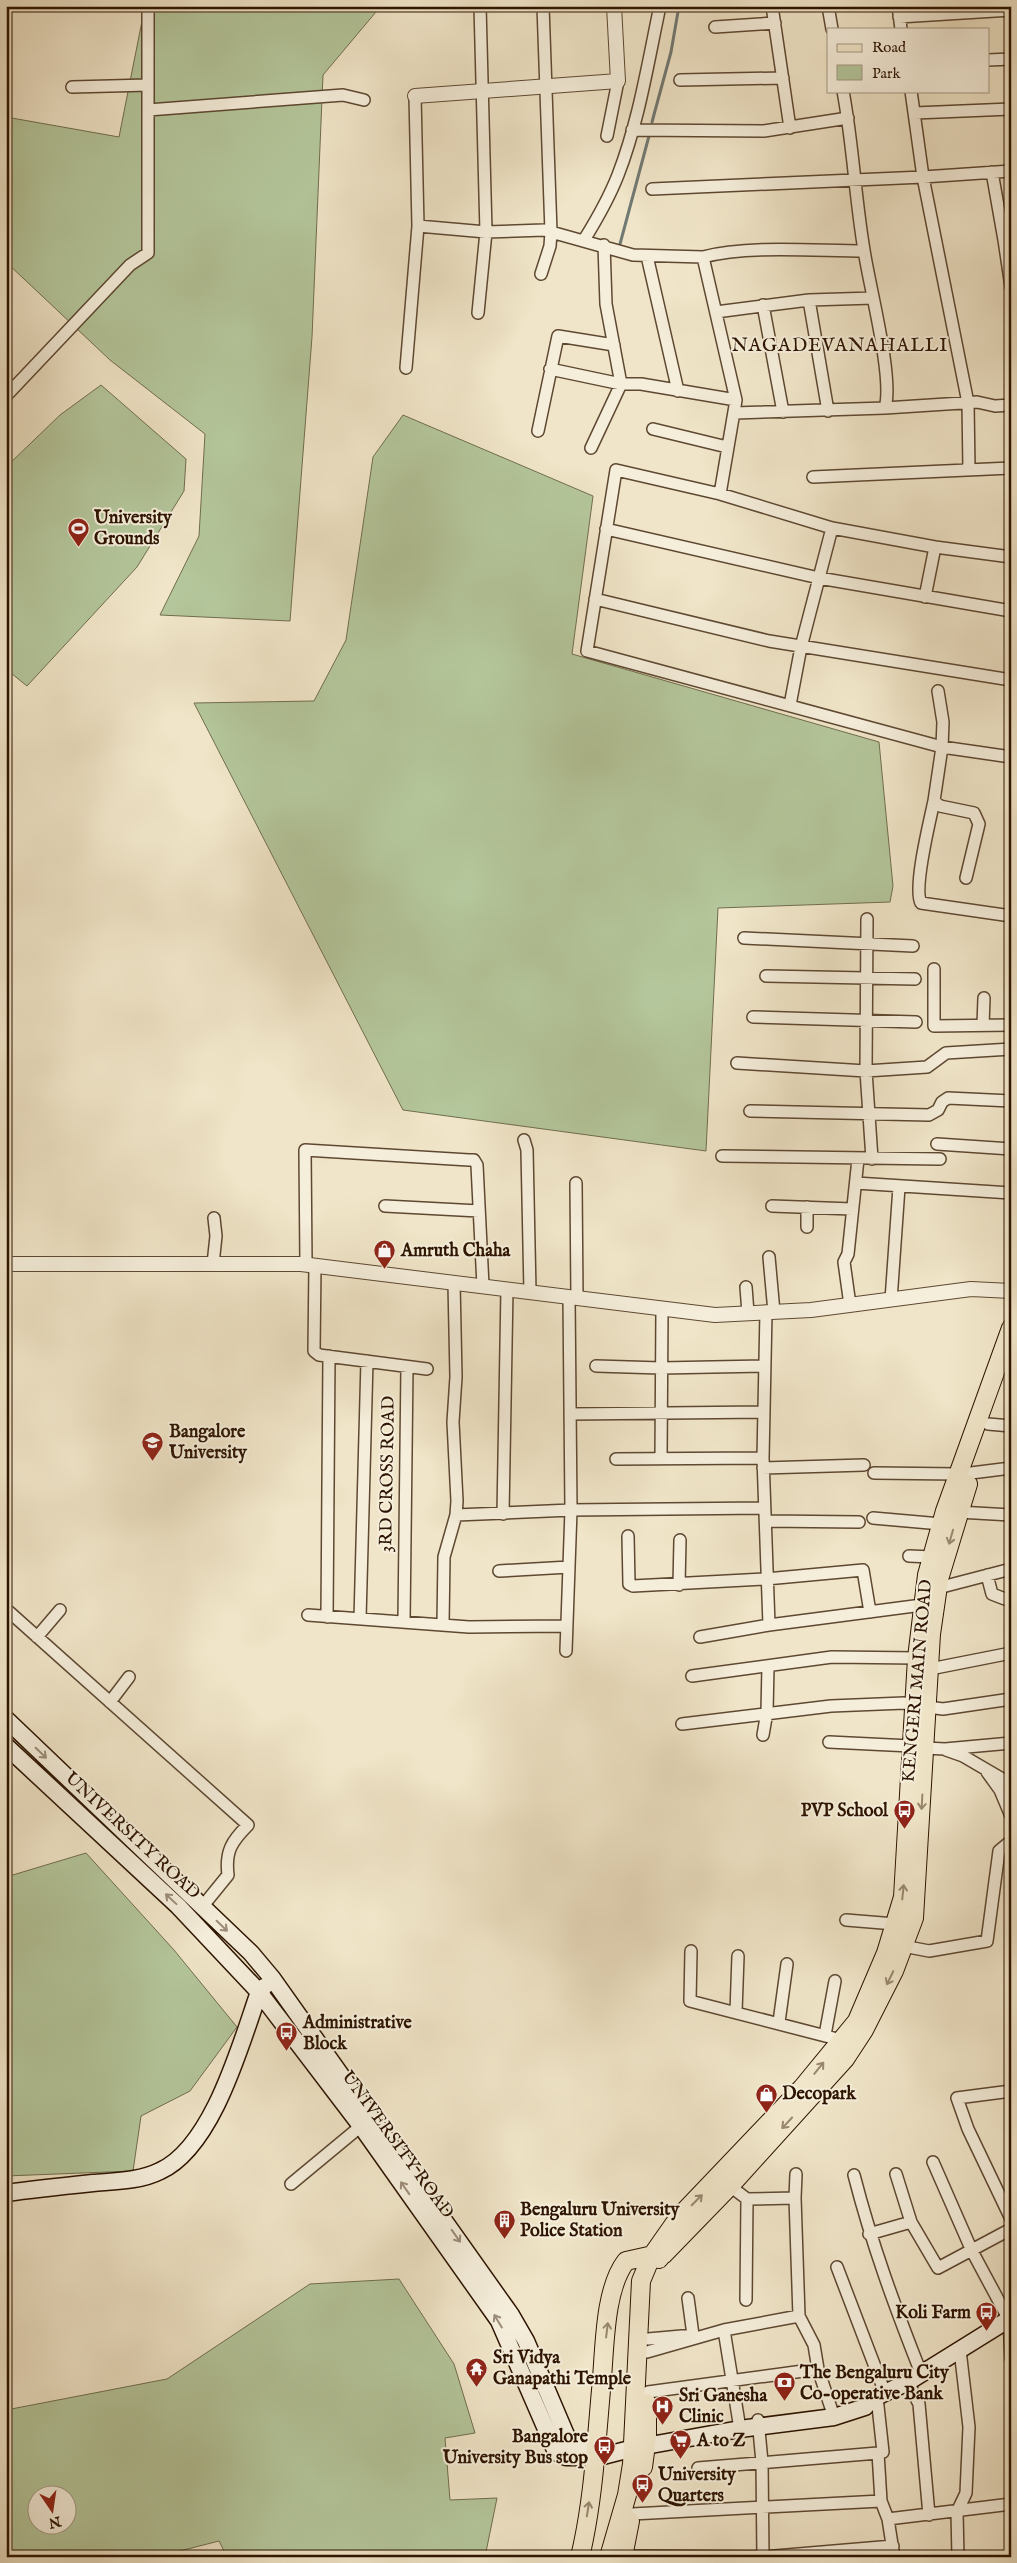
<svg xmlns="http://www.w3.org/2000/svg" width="1017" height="2563" viewBox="0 0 1017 2563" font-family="'IM FELL English',serif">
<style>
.green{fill:#b4c69b;stroke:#706d4e;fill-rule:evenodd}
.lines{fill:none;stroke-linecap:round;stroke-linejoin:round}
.stream{stroke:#717973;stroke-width:3}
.minor-casing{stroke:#5e4832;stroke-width:14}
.tertiary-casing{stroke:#5e4832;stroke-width:16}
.secondary-casing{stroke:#2d1400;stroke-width:19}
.primary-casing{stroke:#2d1400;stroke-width:20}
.minor{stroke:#f5eedb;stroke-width:11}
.tertiary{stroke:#f5eedb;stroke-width:14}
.secondary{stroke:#f5eedb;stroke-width:16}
.primary{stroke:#f0e5c8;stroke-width:18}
.oneway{stroke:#98876e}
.oneway2{stroke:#9b8c78}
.labels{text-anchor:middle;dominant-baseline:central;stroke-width:4;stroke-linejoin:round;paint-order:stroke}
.poi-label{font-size:18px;font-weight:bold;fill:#2d1400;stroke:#f5eedb;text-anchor:start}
.street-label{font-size:18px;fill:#2d1400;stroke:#f5eedb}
.neighbourhood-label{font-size:19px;letter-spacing:1px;fill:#2d1400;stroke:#f5eedb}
</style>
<rect width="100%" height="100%" fill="#f0e5c8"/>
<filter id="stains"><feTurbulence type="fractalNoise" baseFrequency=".004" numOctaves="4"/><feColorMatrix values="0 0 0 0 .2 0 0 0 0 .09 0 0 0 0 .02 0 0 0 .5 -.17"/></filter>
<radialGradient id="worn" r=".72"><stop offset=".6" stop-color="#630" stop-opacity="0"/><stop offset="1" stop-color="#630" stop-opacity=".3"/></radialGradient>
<path class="green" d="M145,6h236l-58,69 -11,262 -22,284 -130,-6 39,-79 6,-102 -95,-74 -104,-98v-145l113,20z
M101,385l85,74 -2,32 -47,76 -110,119 -21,-17v-202l54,-52z
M403,415l190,81 -21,158 307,88 14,144 -3,16 -172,6 -12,243 -303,-41 -209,-407 120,-2 32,-61 27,-183z
M86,1853l88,97 63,77 -47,64 -49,25 -8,55 -127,5v-299z
M399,2279l55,85 21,69 -30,5 5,62 47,-2 -12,59h-258l-8,-16 -63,16h-150v-147l161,-31 143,-95zM38,2496h30v30h-30z"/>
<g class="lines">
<path class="stream" d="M652,122l19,-70 8,-46
M620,244l29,-108"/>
<defs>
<path id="minor" d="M772,6l18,122
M828,6l4,23
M898,6l3,23
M899,17l112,-7
M715,27l60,-4
M988,60l23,-1
M680,80l103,-2
M72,87l76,-2
M911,91l12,86 45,226 1,67
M148,110l195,-15 21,5
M915,113l96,-4
M632,130l132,1 84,-13
M607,136l11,-55
M992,172l12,68 7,-1
M652,189l271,-12 88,-6
M418,226l68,6 58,-2 89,25 70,2 33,143 -16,94
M584,240c13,-21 25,-42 34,-65 21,-54 30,-113 42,-169
M1004,240l7,47
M647,256l31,135
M703,257c46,-12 112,-6 161,-6
M541,274l9,-28 1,-14 -8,-226
M809,300l19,111
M763,305l20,107
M716,312l93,-12 64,-2
M478,313l8,-81 -6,-226
M406,368l12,-142 -3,-130
M550,369l71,15h20l95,16
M6,396l124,-131 18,-12v-247
M885,408l92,-6 18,4 16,-1
M735,413l150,-5c9,-30 -16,-123 -21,-158 -9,-53 -11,-106 -21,-159
M653,429l74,18
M538,431l20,-95 56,9
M591,448l30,-64 -15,-80 -2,-59
M813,477l198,-9
M606,529l213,49 192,33
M1011,557l-76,-10 -103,-19 -112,-34 -104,-24 -29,181 355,96 69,10
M925,597l10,-50
M595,599l174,42 242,39
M938,691l5,31 -1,25 -8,54 6,5 34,7 5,11 -13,54
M790,705l11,-58 31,-119
M934,801c-4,19 -21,87 -13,102l90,13
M867,919l-1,152 6,88
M744,938l169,8
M934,969v57l77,-1
M766,976l149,3
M753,1017l163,5
M983,1025l1,-27
M737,1063l129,8 61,-4 19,-14 65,-4
M750,1111l179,4 9,-5 4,-8 6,-4 63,3
M524,1140l3,10 3,142
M937,1144l74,5
M722,1156l218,3
M576,1183l1,115
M856,1183l155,10
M385,1206l94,5
M772,1206l80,3
M807,1207v20
M769,1257l5,55
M213,1264l3,-28 -2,-18
M306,1264l-1,-114 164,10h5l3,5 6,121
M315,1265l-1,86 5,4 108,14
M746,1287l2,26
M891,1300l8,-113
M850,1305l-6,-43 4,-8 10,-95
M766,1312l-3,146 6,167
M596,1366l65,2 103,-2
M570,1414l194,-2
M988,1424l23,2
M661,1458l1,-149
M616,1459l147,-1
M763,1468l101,-3
M874,1473l84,1
M971,1473l40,-5
M958,1512l53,3
M503,1514l4,-225
M456,1515l115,-5 193,-2
M873,1518l68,6
M766,1521l93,1
M628,1536l1,48 4,2 133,-7 97,-9 7,42
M909,1556l23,1
M499,1571l70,-4
M987,1575l5,19 13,5 6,-2
M679,1585l1,-45
M938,1588l73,-19
M6,1609l242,216c-16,16 -23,26 -20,50l-26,32
M308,1615l161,12 98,-1
M327,1617l2,-261
M360,1619l7,-258
M404,1621l3,-254
M443,1624l1,-67 12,-42 1,-14 -4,-79 3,-45 -2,-94
M37,1637l23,-27
M700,1637l69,-12 153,-20
M566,1651l5,-141 -2,-213
M930,1669l81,-16
M692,1676l140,-19 85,1
M110,1702l19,-25
M928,1707l15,2 68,-10
M682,1724l149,-18 73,-3 11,3
M763,1735l4,-23 1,-46
M829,1742l82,4
M925,1748l20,1 66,-6
M946,1750l17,6 48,28
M987,1772l13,18 11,26
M846,1920l49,4
M903,1946l26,5 58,-10 12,-90 12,-10
M691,1951l-1,50 151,39
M736,2012l2,-56
M779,2022l8,-58
M825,2035l10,-54
M1011,2091l-54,7 11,31 43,90
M933,2162l39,89 37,69 2,39
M896,2174l15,48 27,46 73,-39
M854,2175c18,70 41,132 67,198
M291,2184l70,-58
M730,2186l17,13 48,-1 4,118
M795,2198l1,-24
M869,2234l42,-12
M837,2267l48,126
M746,2300l1,-101
M724,2330l16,99
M648,2339l45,-4 -5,-37
M647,2352l77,-22 75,-14 15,29 4,24 16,48
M908,2382l11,22 10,111
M648,2392l170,-23
M877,2397l6,55
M758,2420l4,42 1,95
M698,2468l180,-15 3,48 7,18 6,38
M632,2514l249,-13
M888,2519l123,-15
M623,2556l140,1 130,-11
M958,2557l-1,-45 9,-19 3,-66 -9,-77"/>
<path id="tertiary" d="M415,96l203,-15 -4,-75
M6,1264h295l414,51 96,-5 160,-21 40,2"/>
<path id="secondary" d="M6,1719l245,234 21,25 239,337 15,26 43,101 8,6 18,-1
M6,1746l172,160 81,86 102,134 138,195 57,131 10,5h33l35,-9 106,-19 94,-12 31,-10 7,-8 36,-17 103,-64
M6,2193c29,-4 58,-7 87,-10 23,-2 47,-2 67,-12 53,-24 81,-128 99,-179l5,-5"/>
<path id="primary" d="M663,2255l67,-69 115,-127 19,-29 30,-59 20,-53 17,-284 8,-55 29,-95
M643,2467l4,-30v-34
M580,2557c13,-54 16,-111 21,-167 4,-37 2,-99 25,-129l27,-6 6,4
M609,2557l18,-62 5,-31 9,-183 10,-24 28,-40 123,-129 55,-67 29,-68 17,-56 14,-239 10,-83 18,-64 66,-183
M623,2557l7,-36"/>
</defs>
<use href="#minor" class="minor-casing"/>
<use href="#tertiary" class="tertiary-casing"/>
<use href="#secondary" class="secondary-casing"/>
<use href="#primary" class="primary-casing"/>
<use href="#minor" class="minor"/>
<use href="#tertiary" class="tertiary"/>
<use href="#secondary" class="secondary"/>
<use href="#primary" class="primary"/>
</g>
<defs><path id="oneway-shaft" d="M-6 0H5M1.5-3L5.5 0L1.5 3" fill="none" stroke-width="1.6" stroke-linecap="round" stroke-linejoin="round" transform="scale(1.25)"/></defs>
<g class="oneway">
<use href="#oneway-shaft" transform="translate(951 1537) rotate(106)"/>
<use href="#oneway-shaft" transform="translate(922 1802) rotate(93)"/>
<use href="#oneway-shaft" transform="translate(903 1892) rotate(-84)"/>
<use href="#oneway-shaft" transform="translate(890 1978) rotate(116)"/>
<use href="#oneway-shaft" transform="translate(819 2068) rotate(-51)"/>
<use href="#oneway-shaft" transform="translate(787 2123) rotate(133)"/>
<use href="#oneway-shaft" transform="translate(697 2200) rotate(-45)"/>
<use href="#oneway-shaft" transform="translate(607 2330) rotate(-83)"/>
<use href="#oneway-shaft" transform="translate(588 2509) rotate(-81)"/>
</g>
<g class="oneway2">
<use href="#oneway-shaft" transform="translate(41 1753) rotate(44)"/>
<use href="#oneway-shaft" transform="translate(171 1899) rotate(-137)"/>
<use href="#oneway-shaft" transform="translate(222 1926) rotate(44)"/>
<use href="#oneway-shaft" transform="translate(405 2188) rotate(-125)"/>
<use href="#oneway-shaft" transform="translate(456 2236) rotate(55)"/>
<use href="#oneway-shaft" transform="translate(498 2321) rotate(-121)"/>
</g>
<defs>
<symbol id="stadium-pin" viewBox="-11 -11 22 30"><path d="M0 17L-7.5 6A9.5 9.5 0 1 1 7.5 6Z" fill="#8f2418" stroke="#f5eedb"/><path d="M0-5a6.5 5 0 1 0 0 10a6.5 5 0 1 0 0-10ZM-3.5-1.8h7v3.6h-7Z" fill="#fff"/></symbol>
<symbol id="shop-pin" viewBox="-11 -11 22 30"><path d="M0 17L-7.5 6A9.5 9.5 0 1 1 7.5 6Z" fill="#8f2418" stroke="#f5eedb"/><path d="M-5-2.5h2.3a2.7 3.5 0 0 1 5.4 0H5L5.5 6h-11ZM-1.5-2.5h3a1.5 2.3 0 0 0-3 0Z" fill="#fff"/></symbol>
<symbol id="university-pin" viewBox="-11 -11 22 30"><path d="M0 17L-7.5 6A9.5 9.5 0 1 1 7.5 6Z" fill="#8f2418" stroke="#f5eedb"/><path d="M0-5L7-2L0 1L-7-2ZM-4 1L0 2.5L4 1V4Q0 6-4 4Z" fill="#fff"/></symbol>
<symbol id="bus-pin" viewBox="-11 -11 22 30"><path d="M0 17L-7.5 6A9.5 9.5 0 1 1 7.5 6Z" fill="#8f2418" stroke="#f5eedb"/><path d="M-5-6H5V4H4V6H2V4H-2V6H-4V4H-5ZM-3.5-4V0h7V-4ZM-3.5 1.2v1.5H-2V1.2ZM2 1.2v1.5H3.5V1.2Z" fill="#fff"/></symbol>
<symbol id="building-pin" viewBox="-11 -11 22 30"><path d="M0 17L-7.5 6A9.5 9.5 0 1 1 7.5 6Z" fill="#8f2418" stroke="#f5eedb"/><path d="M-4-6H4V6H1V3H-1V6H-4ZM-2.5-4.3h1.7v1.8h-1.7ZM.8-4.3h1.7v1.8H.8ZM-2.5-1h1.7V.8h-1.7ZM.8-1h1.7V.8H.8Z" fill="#fff"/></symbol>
<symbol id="temple-pin" viewBox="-11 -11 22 30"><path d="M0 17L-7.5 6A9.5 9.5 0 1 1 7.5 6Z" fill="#8f2418" stroke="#f5eedb"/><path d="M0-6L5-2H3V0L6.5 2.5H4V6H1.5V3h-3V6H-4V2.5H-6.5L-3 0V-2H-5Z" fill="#fff"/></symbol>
<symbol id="bank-pin" viewBox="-11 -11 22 30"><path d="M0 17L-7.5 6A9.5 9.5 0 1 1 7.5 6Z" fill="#8f2418" stroke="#f5eedb"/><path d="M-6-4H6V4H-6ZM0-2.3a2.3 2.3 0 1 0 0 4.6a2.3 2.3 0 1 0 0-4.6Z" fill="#fff"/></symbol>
<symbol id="hospital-pin" viewBox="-11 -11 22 30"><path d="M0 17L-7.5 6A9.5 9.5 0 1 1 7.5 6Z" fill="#8f2418" stroke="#f5eedb"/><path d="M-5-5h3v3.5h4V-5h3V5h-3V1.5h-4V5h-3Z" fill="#fff"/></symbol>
<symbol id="supermarket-pin" viewBox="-11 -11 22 30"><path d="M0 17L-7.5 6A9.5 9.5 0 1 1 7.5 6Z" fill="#8f2418" stroke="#f5eedb"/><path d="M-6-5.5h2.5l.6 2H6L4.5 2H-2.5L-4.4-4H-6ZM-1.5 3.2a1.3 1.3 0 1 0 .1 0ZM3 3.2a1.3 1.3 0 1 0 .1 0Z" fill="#fff"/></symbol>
</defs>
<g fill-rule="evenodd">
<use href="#stadium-pin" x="66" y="516" width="25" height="34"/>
<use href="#shop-pin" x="372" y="1238" width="25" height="34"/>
<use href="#university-pin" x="140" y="1430" width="25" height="34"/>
<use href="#bus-pin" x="892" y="1798" width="25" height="34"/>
<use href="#bus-pin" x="274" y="2020" width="25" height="34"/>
<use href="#shop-pin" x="754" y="2082" width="25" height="34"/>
<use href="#building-pin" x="492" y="2208" width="25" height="34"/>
<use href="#bus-pin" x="974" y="2300" width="25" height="34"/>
<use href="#temple-pin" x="464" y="2356" width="25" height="34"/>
<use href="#bank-pin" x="772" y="2370" width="25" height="34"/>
<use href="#hospital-pin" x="650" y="2394" width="25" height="34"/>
<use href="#supermarket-pin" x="668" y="2428" width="25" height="34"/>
<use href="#bus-pin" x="592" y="2434" width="25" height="34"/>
<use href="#bus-pin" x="630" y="2472" width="25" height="34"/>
</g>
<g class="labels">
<g class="poi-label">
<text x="94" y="518">University<tspan x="94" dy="21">Grounds</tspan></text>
<text x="401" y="1251">Amruth Chaha</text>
<text x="169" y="1432">Bangalore<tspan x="169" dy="21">University</tspan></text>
<text x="888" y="1811" text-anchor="end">PVP School</text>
<text x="303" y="2023">Administrative<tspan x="303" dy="21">Block</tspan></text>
<text x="782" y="2094">Decopark</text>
<text x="520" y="2210">Bengaluru University<tspan x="520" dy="21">Police Station</tspan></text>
<text x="971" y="2313" text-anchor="end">Koli Farm</text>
<text x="493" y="2358">Sri Vidya<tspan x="493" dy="21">Ganapathi Temple</tspan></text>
<text x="800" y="2373">The Bengaluru City<tspan x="800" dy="21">Co-operative Bank</tspan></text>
<text x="679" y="2396">Sri Ganesha<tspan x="679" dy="21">Clinic</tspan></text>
<text x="588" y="2437" text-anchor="end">Bangalore<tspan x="588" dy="21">University Bus stop</tspan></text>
<text x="697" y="2441">A to Z</text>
<text x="658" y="2475">University<tspan x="658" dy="21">Quarters</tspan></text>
</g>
<g class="street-label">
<text transform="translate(388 1474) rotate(-89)">3RD CROSS ROAD</text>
<text transform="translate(918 1681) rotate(-85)">KENGERI MAIN ROAD</text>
<text transform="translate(132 1836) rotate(43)">UNIVERSITY ROAD</text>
<text transform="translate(397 2145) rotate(54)">UNIVERSITY ROAD</text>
</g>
<g class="neighbourhood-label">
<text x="840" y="346">NAGADEVANAHALLI</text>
</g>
</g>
<rect width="1017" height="2563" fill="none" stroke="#f0e5c8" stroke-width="25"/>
<rect x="8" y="8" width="1002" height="2548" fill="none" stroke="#2d1400" stroke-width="2.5"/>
<rect x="12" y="12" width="992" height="2538" fill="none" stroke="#2d1400"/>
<rect x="827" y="28" width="162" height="65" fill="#f5eedb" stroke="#a59783"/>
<rect x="837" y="44" width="25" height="8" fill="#f0e5c8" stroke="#a59783"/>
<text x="872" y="52" font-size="15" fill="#2d1400">Road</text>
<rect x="837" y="65" width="25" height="15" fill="#b4c69b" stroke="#a59783"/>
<text x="872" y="78" font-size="15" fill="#2d1400">Park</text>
<g transform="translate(52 2510) rotate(167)"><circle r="24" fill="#f5eedb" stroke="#a59783"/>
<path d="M0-4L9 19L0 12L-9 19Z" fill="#8f2418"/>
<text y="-8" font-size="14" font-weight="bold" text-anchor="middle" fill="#2d1400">N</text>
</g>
<rect width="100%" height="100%" filter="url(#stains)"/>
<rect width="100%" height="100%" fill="url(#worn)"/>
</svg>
